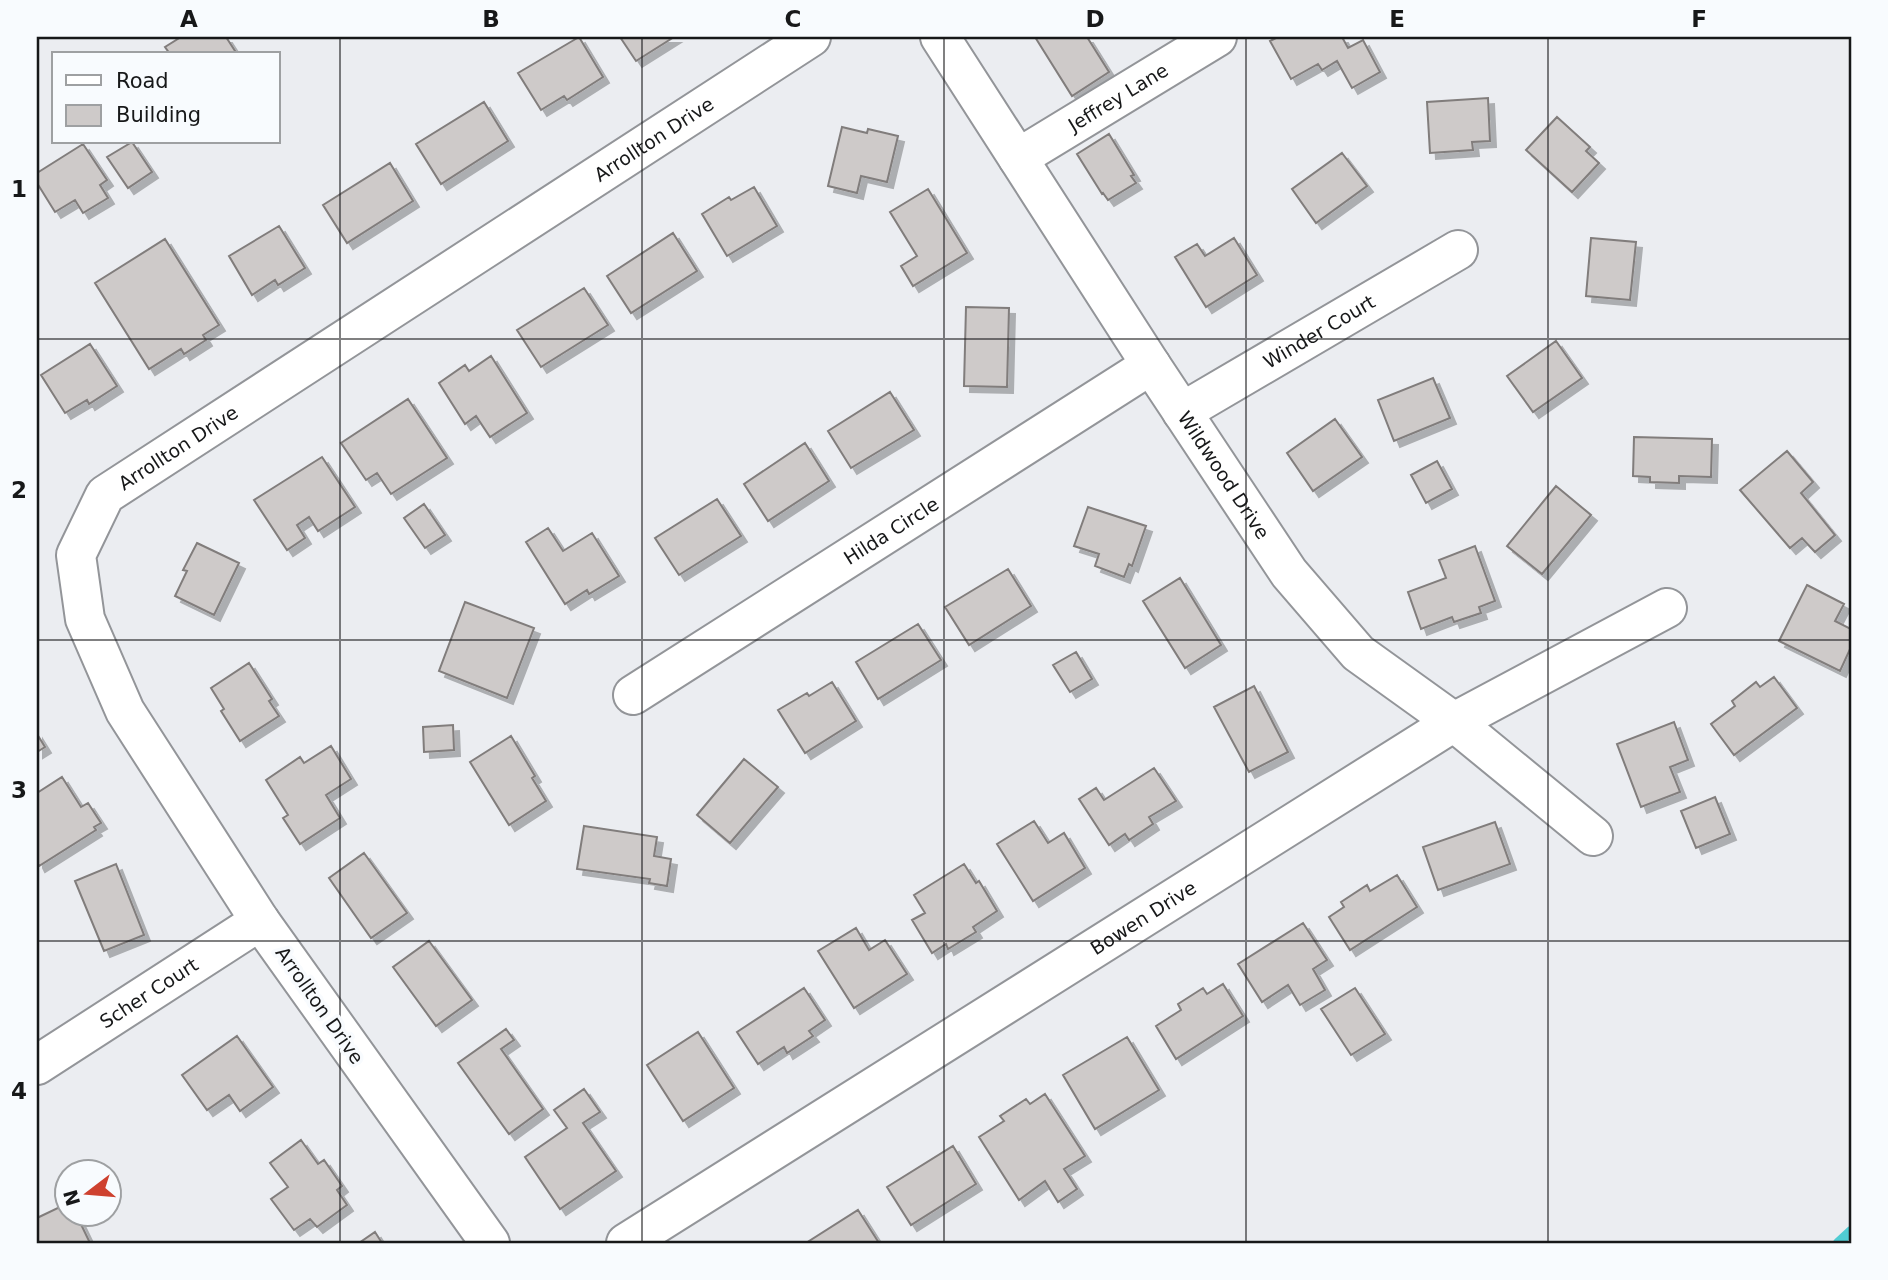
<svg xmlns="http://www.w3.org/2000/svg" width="1888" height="1280" viewBox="0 0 1888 1280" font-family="'DejaVu Sans',sans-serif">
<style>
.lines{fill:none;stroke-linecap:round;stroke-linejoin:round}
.stream{stroke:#50ccd3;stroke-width:10}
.building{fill:#cecac9;stroke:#817d7c;stroke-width:2;filter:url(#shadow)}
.minor-casing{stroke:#939599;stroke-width:42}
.minor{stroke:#fff;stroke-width:38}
.grid{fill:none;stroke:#171819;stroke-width:2;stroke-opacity:0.55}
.labels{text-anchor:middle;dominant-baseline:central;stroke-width:7;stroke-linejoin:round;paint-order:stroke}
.street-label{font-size:19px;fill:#171819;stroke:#f8fbfe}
.neatline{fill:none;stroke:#171819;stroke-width:2.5}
.grid-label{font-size:23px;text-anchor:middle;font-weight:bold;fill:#171819}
</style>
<defs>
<filter id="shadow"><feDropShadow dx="6" dy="6" stdDeviation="0" flood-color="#0004"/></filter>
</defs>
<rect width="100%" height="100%" fill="#ebedf1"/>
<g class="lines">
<path class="stream" d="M1838,1243l13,-12"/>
</g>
<path class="building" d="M181,37h45l11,17h-67l-5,-7z
M579,37l24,40 -36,23 -3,-4 -23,14 -23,-37z
M620,37h54l-38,24z
M1035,37h52l22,35 -37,24z
M1278,37h64l6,11 15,-8 17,32 -28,16 -15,-27 -15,9 -4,-6 -27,15 -21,-38z
M1488,98l2,43 -18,1 1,8 -43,3 -3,-51z
M484,102l24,39 -67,43 -25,-40z
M1557,117l33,30 -4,4 13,12 -27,29 -46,-42z
M842,127l25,6 1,-4 30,7 -11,46 -26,-6 -4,17 -29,-7z
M1109,134l25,41 -3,1 5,7 -28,17 -5,-7 -1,1 -25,-40z
M132,142l20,30 -24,16 -21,-31z
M83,144l24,36 -7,5 8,13 -25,15 -8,-13 -20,12 -18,-29v-10z
M1342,153l25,33 -51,37 -24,-34z
M390,163l23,38 -66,42 -24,-38z
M754,187l23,39 -50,30 -25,-42 27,-17 2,3z
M928,189l39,64 -54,33 -12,-20 16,-10 -27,-44z
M279,226l26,42 -27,17 -3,-5 -23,15 -23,-39z
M673,233l24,38 -66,42 -24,-37z
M1234,238l23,37 -51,32 -31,-50 22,-13 8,12z
M1591,238l45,4 -6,58 -44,-4z
M165,239l54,86 -16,10 3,5 -22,14 -3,-5 -32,20 -54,-86z
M584,288l24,37 -67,42 -24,-37z
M966,307l43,1 -2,79 -43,-1z
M1556,341l26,37 -49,34 -26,-36z
M90,344l27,42 -28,18 -2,-4 -22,13 -24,-38z
M491,356l36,57 -37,24 -14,-21 -11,8 -26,-41 26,-18 4,6z
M1433,378l17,40 -56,23 -16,-41z
M890,392l24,38 -63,38 -23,-37z
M408,399l39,59 -56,36 -14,-21 -11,7 -25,-37z
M1335,419l27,38 -49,34 -26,-38z
M1634,437l78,2 -1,38 -32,-1v7l-29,-1v-5l-17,-1z
M805,443l24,38 -61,40 -24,-37z
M1787,451l26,31 -12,11 34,42 -20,17 -13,-14 -12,10 -50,-58z
M322,457l33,50 -37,24 -9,-14 -12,8 8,13 -18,12 -33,-50z
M1437,461l15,28 -26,14 -15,-28z
M1556,486l35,29 -49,59 -35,-28z
M717,499l24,37 -62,39 -24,-37z
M424,504l21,31 -20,13 -21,-30z
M1088,507l58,19 -14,40 -3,-2 -5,13 -29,-11 4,-12 -25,-8z
M548,528l15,23 29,-18 27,43 -30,18 -2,-4 -22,14 -39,-62z
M197,543l42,20 -25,52 -39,-19 12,-25 -4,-1z
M1475,546l20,55 -16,6 2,6 -27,9 -2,-5 -31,12 -13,-37 38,-14 -7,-18z
M1008,569l23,37 -62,39 -24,-38z
M1180,578l41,67 -36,23 -42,-67z
M1807,585l37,19 -9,17 16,8v18l-11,24 -61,-30z
M465,602l69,26 -27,70 -68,-27z
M918,624l23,36 -63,39 -22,-37z
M1076,652l16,27 -22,13 -17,-27z
M249,663l23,36 -3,2 10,15 -39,25 -19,-30 3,-2 -13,-21z
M1774,677l23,31 -63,47 -23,-31 24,-18 -3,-5 24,-19 4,5z
M832,682l24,39 -51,32 -27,-43 29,-17 2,3z
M1254,686l34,66 -39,20 -35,-65z
M1674,722l14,38 -18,7 10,25 -39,15 -24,-63z
M453,725l1,25 -30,2 -1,-25z
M37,734l8,13 -8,5z
M511,736l24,40 -3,2 14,23 -37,24 -39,-63z
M331,746l20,33 -25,16 14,23 -40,26 -17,-26 5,-3 -22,-35 34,-23 4,6z
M744,759l34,28 -48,56 -33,-28z
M1154,768l22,33 -27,16 4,7 -24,16 -4,-6 -16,11 -30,-46 17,-11 8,12z
M62,777l19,30 7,-4 13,20 -7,4 2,3 -57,36 -2,-4v-69z
M1715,797l15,37 -34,14 -15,-37z
M1034,821l14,22 16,-10 21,35 -52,33 -36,-57z
M1495,822l15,42 -72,26 -15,-43z
M584,826l73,11 -3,19 17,3 -4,27 -18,-3 1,-4 -73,-10z
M364,853l43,60 -36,25 -42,-60z
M116,864l28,71 -40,16 -29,-70z
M964,864l12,19 3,-2 18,30 -24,16 3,5 -28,17 -2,-5 -14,9 -20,-33 13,-7 -11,-18z
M1397,875l20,32 -67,43 -21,-33 15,-10 -3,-5 26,-17 3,6z
M1303,923l24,37 -14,9 12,21 -25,15 -12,-20 -26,17 -24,-38z
M856,928l13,22 16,-10 22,34 -53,34 -36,-57z
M429,941l43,59 -36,26 -43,-59z
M1223,984l20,32 -67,43 -20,-33 25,-16 -3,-6 25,-16 4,6z
M804,988l21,32 -16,11 4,5 -26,17 -3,-6 -26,17 -21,-32z
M1355,988l30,46 -34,21 -30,-46z
M506,1029l8,11 -13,9 42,60 -34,25 -51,-71z
M698,1032l36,56 -51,33 -36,-56z
M237,1036l36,51 -33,24 -11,-16 -22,15 -25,-35z
M1127,1037l32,53 -64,39 -32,-54z
M584,1089l16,23 -17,11 33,48 -56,38 -35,-52 42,-29 -13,-18z
M1045,1094l40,62 -21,13 13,20 -19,13 -13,-21 -26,19 -40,-63 25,-16 -4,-5 26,-17 4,5z
M301,1140l17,24 6,-4 18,26 -5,4 10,15 -30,22 -7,-8 -16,11 -23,-31 17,-12 -18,-24z
M953,1146l23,38 -65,41 -24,-38z
M66,1204v10h10l14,29h-53v-25z
M858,1210l21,33h-73z
M375,1232l7,11h-23z"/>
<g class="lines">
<defs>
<g id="minor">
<path id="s1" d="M940,37l211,328 138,208 69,80 96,69 139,114"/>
<path id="s2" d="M1018,158l199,-121"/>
<path id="s3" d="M1182,412l276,-162"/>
<path id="s4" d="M633,695l518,-330"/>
<path id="s5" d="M37,1065l223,-144"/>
<path id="s6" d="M490,1243l-230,-322 -135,-210 -40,-92 -9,-64 29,-60 706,-458"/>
<path id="s7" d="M626,1243l828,-521 213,-114"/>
</g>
</defs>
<use href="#minor" class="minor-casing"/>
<use href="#minor" class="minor"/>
</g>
<path class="grid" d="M340,37v1206M642,37v1206M944,37v1206M1246,37v1206M1548,37v1206M37,339h1814M37,640h1814M37,941h1814"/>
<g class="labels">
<g class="street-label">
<text stroke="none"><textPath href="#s2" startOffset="117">Jeffrey Lane</textPath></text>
<text stroke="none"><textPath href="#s6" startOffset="1531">Arrollton Drive</textPath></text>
<text stroke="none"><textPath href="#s3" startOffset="159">Winder Court</textPath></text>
<text stroke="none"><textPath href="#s6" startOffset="964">Arrollton Drive</textPath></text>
<text stroke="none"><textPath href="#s1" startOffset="522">Wildwood Drive</textPath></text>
<text stroke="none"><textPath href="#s4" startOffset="306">Hilda Circle</textPath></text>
<text stroke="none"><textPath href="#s7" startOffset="611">Bowen Drive</textPath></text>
<text stroke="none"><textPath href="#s5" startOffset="133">Scher Court</textPath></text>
<text transform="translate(320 1005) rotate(55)">Arrollton Drive</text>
</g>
</g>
<rect width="1888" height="1280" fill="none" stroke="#f8fbfe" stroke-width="77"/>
<rect x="52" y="52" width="228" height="91" fill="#f8fbfe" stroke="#9ea0a2" stroke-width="2"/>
<rect x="66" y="75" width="35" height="10" fill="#ffffff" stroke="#9ea0a2" stroke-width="2"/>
<text x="116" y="88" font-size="21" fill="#171819">Road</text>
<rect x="66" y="105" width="35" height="21" fill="#cecac9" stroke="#9ea0a2" stroke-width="2"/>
<text x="116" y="122" font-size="21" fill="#171819">Building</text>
<g transform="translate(88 1193) rotate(254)"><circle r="33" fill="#f8fbfe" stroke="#9ea0a2" stroke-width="2"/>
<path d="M0-5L12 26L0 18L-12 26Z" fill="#ce412f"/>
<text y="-10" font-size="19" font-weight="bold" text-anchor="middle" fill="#171819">N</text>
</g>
<rect x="38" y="38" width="1812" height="1204" class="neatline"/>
<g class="grid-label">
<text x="189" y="27">A</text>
<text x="491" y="27">B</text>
<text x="793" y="27">C</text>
<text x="1095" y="27">D</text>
<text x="1397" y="27">E</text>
<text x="1699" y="27">F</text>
<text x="19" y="197">1</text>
<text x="19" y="498">2</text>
<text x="19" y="798">3</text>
<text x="19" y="1099">4</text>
</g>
</svg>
